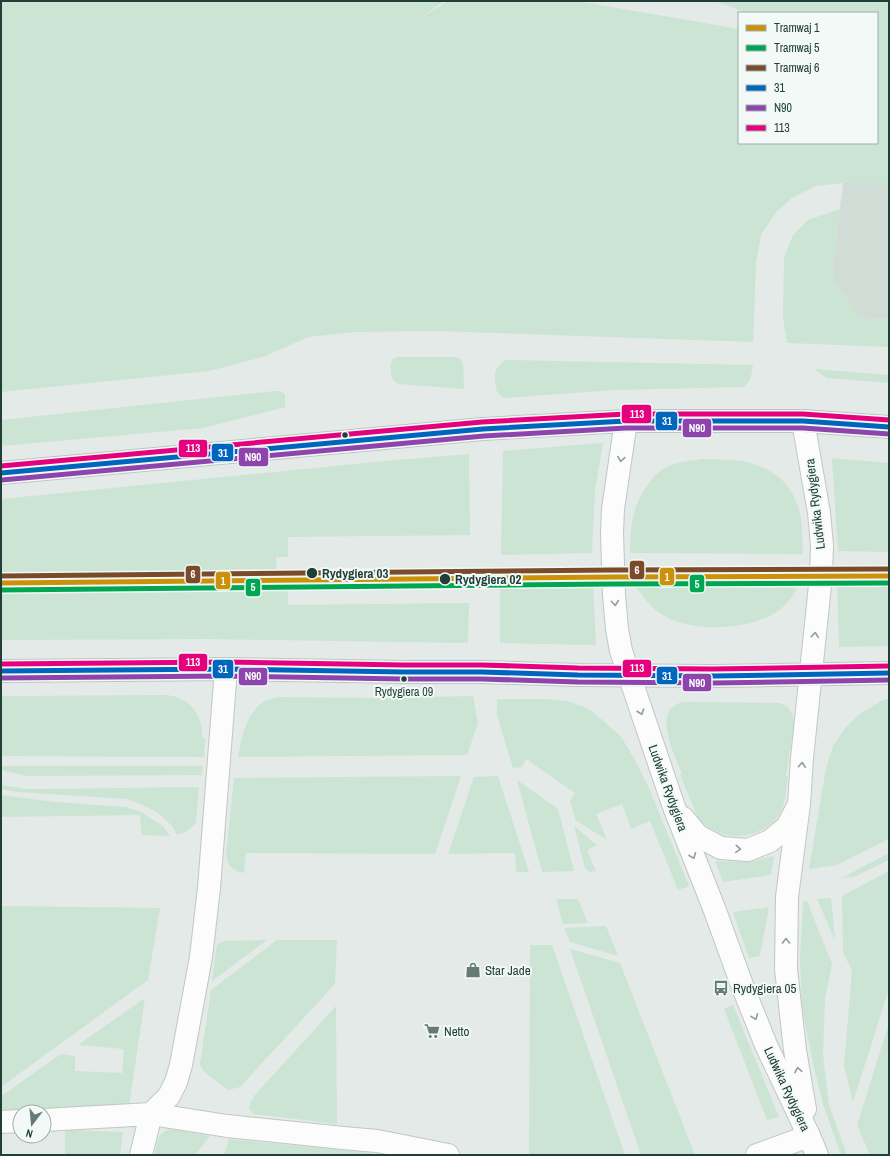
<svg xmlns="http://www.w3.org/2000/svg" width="890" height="1156" viewBox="0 0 890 1156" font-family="'Archivo Narrow',sans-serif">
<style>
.built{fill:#d1dcd7}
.green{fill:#cce4d4}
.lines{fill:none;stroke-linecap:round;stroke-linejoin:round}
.street-casing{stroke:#c1c7c4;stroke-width:24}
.secondary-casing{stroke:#bfc8c5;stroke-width:24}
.primary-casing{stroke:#bcc6c3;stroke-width:24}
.street{stroke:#fbfcfb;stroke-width:22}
.secondary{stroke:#fbfcfb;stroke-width:22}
.primary{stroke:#cdd6d3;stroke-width:22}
.bus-1-casing{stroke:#f2f9f6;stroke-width:8}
.bus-2-casing{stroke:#f2f9f6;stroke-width:8}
.bus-3-casing{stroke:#f2f9f6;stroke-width:8}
.bus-1{stroke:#0065bd;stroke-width:5}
.bus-2{stroke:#8e44ad;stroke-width:5}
.bus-3{stroke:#e5007d;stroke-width:5}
.tram-1-casing{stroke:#f2f9f6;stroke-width:8}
.tram-2-casing{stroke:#f2f9f6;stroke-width:8}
.tram-3-casing{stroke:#f2f9f6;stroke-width:8}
.tram-1{stroke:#cc910b;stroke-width:5}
.tram-2{stroke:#00a651;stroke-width:5}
.tram-3{stroke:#7a4b2a;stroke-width:5}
.oneway{stroke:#8e9e9a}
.bus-dot{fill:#203f39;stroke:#f2f9f6;stroke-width:1.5}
.labels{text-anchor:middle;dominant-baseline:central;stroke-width:4;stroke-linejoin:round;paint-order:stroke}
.bus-label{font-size:12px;fill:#203f39;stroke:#f2f9f6}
.street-label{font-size:13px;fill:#203f39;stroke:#f2f9f6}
.stop-label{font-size:13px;font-weight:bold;fill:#203f39;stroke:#f2f9f6;text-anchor:start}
.poi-label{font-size:13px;fill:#203f39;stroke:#f2f9f6;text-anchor:start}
.line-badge{stroke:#f2f9f6;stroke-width:1.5}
.badge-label{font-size:11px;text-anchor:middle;font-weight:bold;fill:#fff}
</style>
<rect width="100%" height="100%" fill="#e4eae7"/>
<path class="built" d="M843,183h46v137l-30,-3 -27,-40z"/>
<path class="green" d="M1,1h443l-23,17 27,-17h129l162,28v114h138v-130h-129l-33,-12h174v182h-46l-27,3 -23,11 -17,15 -15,23 -5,29 -3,78 -317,-11 -82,1 -46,5 -45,20 -54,14 -208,21z
M840,209l-8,68 27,40 30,3v27l-102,-4 -4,-25 1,-60 9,-23 15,-15z
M397,357h59l5,2 2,4 1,26 -65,-5c-10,-4 -9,-15 -7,-24z
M506,360l247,5c-2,10 -1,16 -10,22l-128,3 -111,8 -7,-6c-3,-14 -5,-24 9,-32z
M814,369l75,6v8l-62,-5z
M275,391h5l5,3v13l-82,21 -202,18v-26z
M603,443l-8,48 -3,62 -91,2 2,-104z
M469,454l1,81 -182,2v20h-12l1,29h11v19l181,-2 -1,40 -261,-4 -206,1v-141l384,-38z
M832,458l57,5v89l-51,-1z
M703,459c14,1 30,0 43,3 13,3 29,10 38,20 6,6 11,16 14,24 5,15 4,32 5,48l-173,-1c0,-26 2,-48 19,-70 4,-6 11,-13 18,-16 11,-6 24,-6 36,-8z
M837,580l52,1v65l-50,1z
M633,582h166c-4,10 -8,18 -16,25 -26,24 -93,27 -122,7 -12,-8 -20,-20 -28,-32z
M500,583l93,2 3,60 -96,-2z
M167,695c17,2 31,13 34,30 1,4 1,9 1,13h3l-1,19 -203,-1v-60z
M473,696l5,27 -11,32 -229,2c3,-19 9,-48 29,-57 3,-1 8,-2 12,-3l104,1z
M497,699h49l22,2 21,8 17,14 16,15 14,24 13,26 40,98 -11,4 -28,-69 -19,8 -9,-25 -26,10 11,26 -31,-19 -6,-21 5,-7 -49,-34 -4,8 -9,1 -16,-53z
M885,699h4v140l-52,26 -28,4 17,-101 7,-22 13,-19 15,-14z
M683,702l96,1c12,3 15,12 15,23l-8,50 2,1c-2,12 -2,28 -9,38 -19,27 -63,28 -82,1l-17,-41 2,-1c-7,-19 -32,-65 1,-72z
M1,766h202l-2,9 -175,1 -25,-6z
M461,776l-26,78 -189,-1 -2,20c-12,-3 -16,-6 -18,-19l8,-76z
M498,776l31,96h-13l-1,-19 -67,1 26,-77z
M517,780l41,29 16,62 -32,1z
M1,785l24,4h19l155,-2 -3,36 -10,9 -9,3c-2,-4 -4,-8 -7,-11 -10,-12 -29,-21 -44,-25l-108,-7 -17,-3z
M1,795l54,7 71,5 15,5 22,14 7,10 -28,-1 -2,-20 -139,2z
M574,826l23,19 -10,5 9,21 -7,1 -4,-4z
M889,853v7l-35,17 -12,1z
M774,856l-3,19 -48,7 -8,-21 33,1z
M889,871v118l-36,113 -9,-36 8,-95 -9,-19 -1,-56z
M831,898l4,42 -18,-41z
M556,899h22l10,24 -25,1z
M807,901l25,63 -7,35 -2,55 6,51 18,50h-6l-18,-51 -10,-41 -11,-55 -2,-48 3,-58z
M1,906l159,2 -12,72 -147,107z
M769,907l-9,49 -11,2 -16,-46z
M606,926l12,30 -48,-14 -6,-14z
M267,940l-55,41 4,-32 2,-5 7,-3z
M277,940h60l-2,44 -95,103 -12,3 -25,-19 -3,-7 11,-74z
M530,945h22l73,210h-96z
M570,949l50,14 75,192h-54z
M145,998l-16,109 -128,3v-14l60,-42 14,2v15l47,2 2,-24 -46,-4z
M733,1005l46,112 -12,3 -43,-111z
M336,1006l1,118 -83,-10 -5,-5 1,-6 4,-7z
M889,1023v132h-19l-13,-30z
M170,1129l40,7 -15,19h-40c2,-11 2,-23 15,-26z
M65,1130l58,2 -3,23h-55z
M229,1139l143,14v2h-148z"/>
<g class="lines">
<defs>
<path id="street" d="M44,1120l107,-6 76,12 116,12 34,3 71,14
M1,1122l19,-1
M141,1155l10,-41 18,-18 7,-14 5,-17 20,-108 8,-69 17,-219
M757,1155l52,-19"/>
<path id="secondary" d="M626,421l-13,88 -1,24 2,62 3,34 4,22 53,156 40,101 28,77 24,60 43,91 8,19
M803,421l16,92 3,32 -1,31 -19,182 -3,46 -12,93 -1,72 9,81 10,59
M683,818l15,18 23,12 27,2 22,-9 17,-14 10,-19"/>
<path id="primary" d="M1,473l482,-44 143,-8h177l86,6
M1,671l225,-2 178,3h78l96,3 135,1 176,-3"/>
</defs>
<use href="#street" class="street-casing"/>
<use href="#secondary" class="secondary-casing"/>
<use href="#primary" class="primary-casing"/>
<use href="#street" class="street"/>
<use href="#secondary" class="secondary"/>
<use href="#primary" class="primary"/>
<defs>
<path id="bus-1" d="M1,473l482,-44 143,-8h177l86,6
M1,671l225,-2 178,3h78l96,3 135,1 176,-3"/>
<path id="bus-2" d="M2,480l482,-44 142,-8h177l86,6
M1,678l225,-2 178,3h78l96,3 135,1 176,-3"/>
<path id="bus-3" d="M1,466l481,-44 144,-8h177l86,6
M1,664l225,-2 178,3h78l96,3 135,1 176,-3"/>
</defs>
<use href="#bus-1" class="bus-1-casing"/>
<use href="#bus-2" class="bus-2-casing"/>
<use href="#bus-3" class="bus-3-casing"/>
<use href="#bus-1" class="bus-1"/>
<use href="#bus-2" class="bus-2"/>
<use href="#bus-3" class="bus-3"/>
<defs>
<path id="tram-1" d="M1,583l612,-6 276,-1"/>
<path id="tram-2" d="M1,590l612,-6 276,-1"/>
<path id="tram-3" d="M1,576l612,-6 276,-1"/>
</defs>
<use href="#tram-1" class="tram-1-casing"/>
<use href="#tram-2" class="tram-2-casing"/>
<use href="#tram-3" class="tram-3-casing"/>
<use href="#tram-1" class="tram-1"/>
<use href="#tram-2" class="tram-2"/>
<use href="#tram-3" class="tram-3"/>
</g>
<defs><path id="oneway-chevron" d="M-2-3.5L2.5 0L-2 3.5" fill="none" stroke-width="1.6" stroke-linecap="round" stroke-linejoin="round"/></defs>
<g class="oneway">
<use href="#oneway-chevron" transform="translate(621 459) rotate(99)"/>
<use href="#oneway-chevron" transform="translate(615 603) rotate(85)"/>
<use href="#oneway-chevron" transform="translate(815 635) rotate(-84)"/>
<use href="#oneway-chevron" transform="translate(641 712) rotate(71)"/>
<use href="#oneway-chevron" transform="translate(802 765) rotate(-86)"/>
<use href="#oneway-chevron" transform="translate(738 849) rotate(4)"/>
<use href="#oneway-chevron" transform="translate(693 856) rotate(68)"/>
<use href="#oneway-chevron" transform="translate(786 941) rotate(-90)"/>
<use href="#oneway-chevron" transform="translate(755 1017) rotate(68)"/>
<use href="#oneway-chevron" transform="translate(798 1070) rotate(-100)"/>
</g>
<defs>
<symbol id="shop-bare" viewBox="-9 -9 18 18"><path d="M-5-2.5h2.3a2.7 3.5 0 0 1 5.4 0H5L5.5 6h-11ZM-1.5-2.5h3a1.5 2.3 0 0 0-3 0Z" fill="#657b76" stroke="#f2f9f6" stroke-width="2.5" paint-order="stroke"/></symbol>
<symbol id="bus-bare" viewBox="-9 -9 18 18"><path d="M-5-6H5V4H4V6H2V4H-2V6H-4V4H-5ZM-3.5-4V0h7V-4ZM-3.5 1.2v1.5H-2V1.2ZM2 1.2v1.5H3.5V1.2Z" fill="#657b76" stroke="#f2f9f6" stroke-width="2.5" paint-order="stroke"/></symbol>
<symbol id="supermarket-bare" viewBox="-9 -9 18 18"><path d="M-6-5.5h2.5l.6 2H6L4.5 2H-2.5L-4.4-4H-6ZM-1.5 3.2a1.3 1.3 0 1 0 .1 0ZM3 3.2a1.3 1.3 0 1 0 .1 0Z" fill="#657b76" stroke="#f2f9f6" stroke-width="2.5" paint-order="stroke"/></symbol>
</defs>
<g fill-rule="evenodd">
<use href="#shop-bare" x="462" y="959" width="22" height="22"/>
<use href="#bus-bare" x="710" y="977" width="22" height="22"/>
<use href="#supermarket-bare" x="421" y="1020" width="22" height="22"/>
</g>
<g class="bus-dot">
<circle cx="345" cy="435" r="3.5"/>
<circle cx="312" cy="573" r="6"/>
<circle cx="445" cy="579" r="6"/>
<circle cx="404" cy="679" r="3.5"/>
</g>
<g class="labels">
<g class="bus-label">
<text x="404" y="692">Rydygiera 09</text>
</g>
<g class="street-label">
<text transform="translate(815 504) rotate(-97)">Ludwika Rydygiera</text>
<text transform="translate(668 788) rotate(70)">Ludwika Rydygiera</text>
<text transform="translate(787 1089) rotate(65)">Ludwika Rydygiera</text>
</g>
<g class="stop-label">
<text x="322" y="573">Rydygiera 03</text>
<text x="455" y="579">Rydygiera 02</text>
</g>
<g class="poi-label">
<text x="485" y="970">Star Jade</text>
<text x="733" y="988">Rydygiera 05</text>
<text x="444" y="1031">Netto</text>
</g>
</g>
<g class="line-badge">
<rect x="621" y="404" width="31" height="20" rx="4" fill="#e5007d"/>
<rect x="655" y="411" width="23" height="20" rx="4" fill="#0065bd"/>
<rect x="682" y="418" width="30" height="20" rx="4" fill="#8e44ad"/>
<rect x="178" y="439" width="30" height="19" rx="4" fill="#e5007d"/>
<rect x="211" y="443" width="23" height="19" rx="4" fill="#0065bd"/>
<rect x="238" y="447" width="31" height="20" rx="4" fill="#8e44ad"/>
<rect x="629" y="560" width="16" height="20" rx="4" fill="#7a4b2a"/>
<rect x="185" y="565" width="16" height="19" rx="4" fill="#7a4b2a"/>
<rect x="659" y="567" width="16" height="19" rx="4" fill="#cc910b"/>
<rect x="215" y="571" width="16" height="19" rx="4" fill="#cc910b"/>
<rect x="689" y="574" width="16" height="19" rx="4" fill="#00a651"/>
<rect x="245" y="578" width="16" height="19" rx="4" fill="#00a651"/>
<rect x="178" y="653" width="30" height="19" rx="4" fill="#e5007d"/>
<rect x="622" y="659" width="30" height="19" rx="4" fill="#e5007d"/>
<rect x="212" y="659" width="22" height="20" rx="4" fill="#0065bd"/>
<rect x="656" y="666" width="22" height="19" rx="4" fill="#0065bd"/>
<rect x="238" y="667" width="30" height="19" rx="4" fill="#8e44ad"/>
<rect x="682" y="673" width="30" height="19" rx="4" fill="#8e44ad"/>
</g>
<g class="badge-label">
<text x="637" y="418">113</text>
<text x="667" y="425">31</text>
<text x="697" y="432">N90</text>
<text x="193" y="452">113</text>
<text x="223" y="457">31</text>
<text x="253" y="461">N90</text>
<text x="637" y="574">6</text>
<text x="193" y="578">6</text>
<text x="667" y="581">1</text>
<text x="223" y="585">1</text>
<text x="697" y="588">5</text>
<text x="253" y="591">5</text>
<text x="193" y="666">113</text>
<text x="637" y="672">113</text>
<text x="223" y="673">31</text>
<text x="667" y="680">31</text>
<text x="253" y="680">N90</text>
<text x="697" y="687">N90</text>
</g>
<rect width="890" height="1156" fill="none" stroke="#203f39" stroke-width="4"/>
<rect x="738" y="12" width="140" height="132" fill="#f2f9f6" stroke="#9eafaa"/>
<rect x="746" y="25" width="20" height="6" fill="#cc910b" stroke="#9eafaa"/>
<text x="774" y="32" font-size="12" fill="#203f39">Tramwaj 1</text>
<rect x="746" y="45" width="20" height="6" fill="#00a651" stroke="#9eafaa"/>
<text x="774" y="52" font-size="12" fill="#203f39">Tramwaj 5</text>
<rect x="746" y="65" width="20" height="6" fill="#7a4b2a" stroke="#9eafaa"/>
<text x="774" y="72" font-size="12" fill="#203f39">Tramwaj 6</text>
<rect x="746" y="85" width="20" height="6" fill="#0065bd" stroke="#9eafaa"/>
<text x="774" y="92" font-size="12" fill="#203f39">31</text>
<rect x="746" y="105" width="20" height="6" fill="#8e44ad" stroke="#9eafaa"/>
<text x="774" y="112" font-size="12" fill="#203f39">N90</text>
<rect x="746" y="125" width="20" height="6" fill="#e5007d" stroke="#9eafaa"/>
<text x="774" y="132" font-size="12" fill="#203f39">113</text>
<g transform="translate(32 1124) rotate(196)"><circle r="19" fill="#f2f9f6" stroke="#9eafaa"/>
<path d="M0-3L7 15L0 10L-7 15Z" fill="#657b76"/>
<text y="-6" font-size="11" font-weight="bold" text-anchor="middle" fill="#203f39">N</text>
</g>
</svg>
